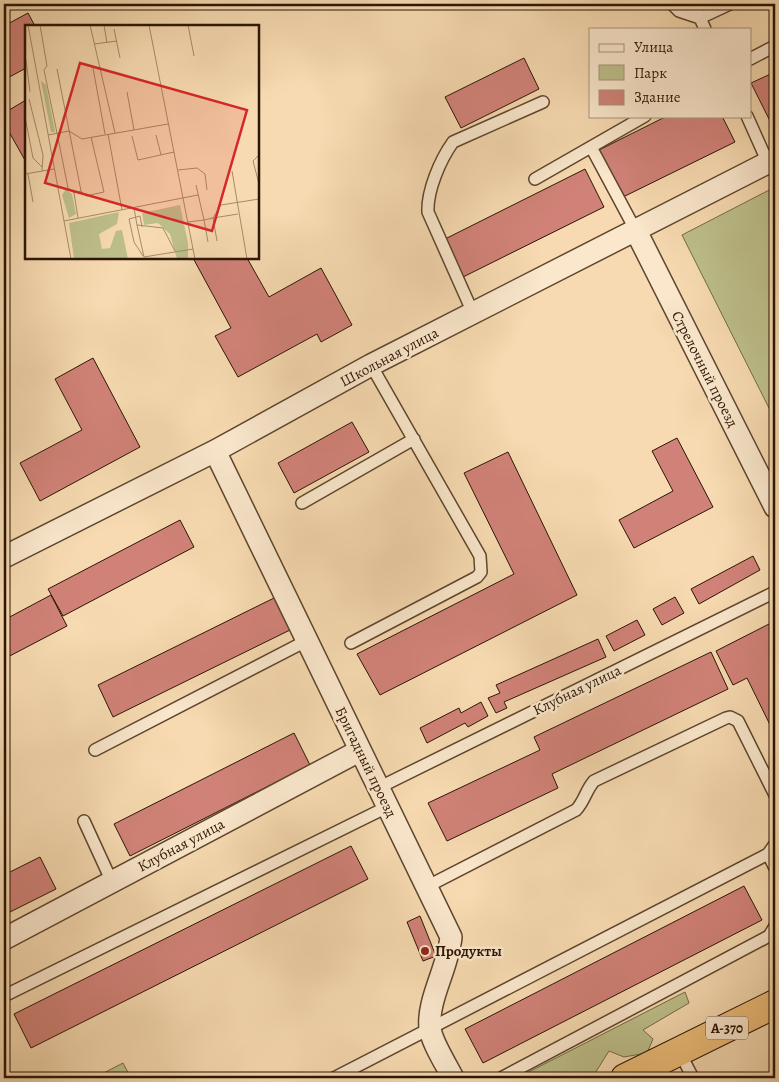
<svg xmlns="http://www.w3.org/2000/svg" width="779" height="1082" viewBox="0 0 779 1082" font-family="Alegreya,serif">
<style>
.green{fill:#bdbf8b;stroke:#746a47}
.building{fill:#d18278;stroke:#2b1503}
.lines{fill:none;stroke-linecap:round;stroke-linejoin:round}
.lane-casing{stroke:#5e462e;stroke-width:14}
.street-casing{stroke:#5e462e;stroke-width:24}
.highway-casing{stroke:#2b1503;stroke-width:30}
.lane{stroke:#fae7cc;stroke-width:11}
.street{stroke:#fae7cc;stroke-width:21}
.highway{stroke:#ecbd78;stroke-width:28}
.poi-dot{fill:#8f2418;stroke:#fae7cc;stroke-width:2}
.labels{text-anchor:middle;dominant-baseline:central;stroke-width:5;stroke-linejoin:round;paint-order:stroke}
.shield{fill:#fae7cc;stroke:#69543f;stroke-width:1}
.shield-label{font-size:14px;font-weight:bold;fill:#2b1503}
.street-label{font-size:15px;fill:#2b1503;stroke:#fae7cc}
.poi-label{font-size:15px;font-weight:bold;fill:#2b1503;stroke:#fae7cc;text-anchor:start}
.inset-road{fill:none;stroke:#a58b6b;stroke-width:1}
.view{fill:#d62828;fill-opacity:0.15;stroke:#d62828;stroke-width:2.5}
.inset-edge{fill:none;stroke:#2b1503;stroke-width:2.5}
</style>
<rect width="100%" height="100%" fill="#f7dab1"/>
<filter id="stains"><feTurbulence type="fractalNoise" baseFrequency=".004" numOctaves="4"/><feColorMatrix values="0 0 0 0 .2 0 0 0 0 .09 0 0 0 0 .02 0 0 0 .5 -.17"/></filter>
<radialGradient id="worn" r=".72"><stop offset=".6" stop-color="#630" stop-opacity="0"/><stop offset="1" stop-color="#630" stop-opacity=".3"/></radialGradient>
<path class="green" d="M775,187v233l-93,-185z
M685,992l4,11 -46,27 10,9 -6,14 -23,4 -15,-6 -17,27h-75z
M123,1063l8,15h-37z"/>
<path class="building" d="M28,13l7,13h-9v42l-22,12v-54z
M524,58l15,31 -78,39 -16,-31z
M775,72v47l-5,2 -19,-38z
M26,100v62l-18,-32 -4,2v-19z
M667,116h55l13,26 -112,55 -24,-47z
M585,169l19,38 -141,70 -18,-38z
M193,258h54l22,39 52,-29 31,57 -31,17 -4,-8 -79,43 -23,-41 16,-8z
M93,358l47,89 -100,54 -20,-38 62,-33 -27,-51z
M352,422l17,30 -75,41 -16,-30z
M677,438l36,69 -79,41 -15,-28 54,-29 -21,-40z
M508,452l69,143 -197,100 -23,-41 157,-80 -50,-101z
M180,520l14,27 -131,69 -15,-27z
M753,556l7,14 -61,34 -8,-15z
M51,595l16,31 -63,33v-39z
M675,597l9,16 -22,12 -9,-16z
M274,598l16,32 -177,87 -15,-32z
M637,620l8,15 -31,16 -8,-15z
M769,624l6,12v99l-28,-57 -14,7 -17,-34z
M598,639l8,18 -102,45 3,6 -11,5 -8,-15 12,-5 -4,-8z
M711,652l17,37 -176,85 6,14 -111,53 -19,-38 112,-53 -6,-13z
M481,702l7,14 -20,11 -3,-4 -38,20 -7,-15 39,-20 2,5z
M294,733l16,32 -180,91 -16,-32z
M351,846l17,33 -337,169 -17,-34z
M40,857l16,32 -52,26v-40z
M744,886l18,34 -279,143 -18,-34z
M420,916l16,40 -13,5 -16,-39z"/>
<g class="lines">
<defs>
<path id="lane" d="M672,4l7,7 21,7 5,11
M694,4l6,14 30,-14
M750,59l25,-13
M747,116l21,47
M591,147l45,84
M535,179l110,-63
M473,313l-45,-101c-1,-21 12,-52 25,-70l90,-40
M302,503l112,-64
M351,643l126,-66 4,-5 -1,-16 -109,-191
M95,750l213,-110
M378,788l397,-196
M84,821l28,61
M775,844l-7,10 7,14
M428,886l148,-76c8,-8 10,-20 18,-29l132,-63 4,-1 8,4 37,74
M8,994l379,-187
M679,1051l14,27
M334,1078l434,-224
M501,1078l268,-142 6,-10"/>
<path id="street" d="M636,231l139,276
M215,451l236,486c-3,31 -24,63 -21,91 1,13 17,38 23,50
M4,557l211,-106 156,-86 404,-206
M4,939l355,-188"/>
<path id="highway" d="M625,1078l150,-74"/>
</defs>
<use href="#lane" class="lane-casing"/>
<use href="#street" class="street-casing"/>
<use href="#highway" class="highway-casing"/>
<use href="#lane" class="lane"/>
<use href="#street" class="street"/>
<use href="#highway" class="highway"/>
</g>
<circle class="poi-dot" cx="425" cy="951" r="5"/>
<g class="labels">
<rect class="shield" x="706" y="1016.5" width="42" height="23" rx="4"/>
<g class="shield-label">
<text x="727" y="1028">А-370</text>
</g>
<g class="street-label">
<text transform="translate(389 357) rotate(-28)">Школьная улица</text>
<text transform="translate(705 369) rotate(63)">Стрелочный проезд</text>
<text transform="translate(577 690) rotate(-26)">Клубная улица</text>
<text transform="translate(366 762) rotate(64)">Бригадный проезд</text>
<text transform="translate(181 845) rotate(-28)">Клубная улица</text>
</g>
<g class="poi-label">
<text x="435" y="951">Продукты</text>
</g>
</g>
<g transform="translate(25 25)">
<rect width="234" height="234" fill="#f7dab1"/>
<path d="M16,56l5,4 9,47h-4zM41,164l6,5 4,20 -7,4 -7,-23zM155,180l8,38v16h-11l-7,-25 -12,-11 -14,2 -2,-12zM94,187l-2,12 -18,10 3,15 8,-1 6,-17 6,-1 6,29h-54l-5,-36z" fill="#bdbf8b"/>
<path class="inset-road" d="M3,0l43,234M15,0l7,41 -3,4 13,63 11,55 6,5M65,0l25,108M79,0l3,18M124,0l46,234M163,0l6,31M89,4l6,29M69,19l23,-3M1,35l4,32M68,43l12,66M32,44l24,122M102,67l7,38M4,74l14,56 -1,16M0,92l8,41 9,9M83,109l14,76M23,110l21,-4 13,8 86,-15M131,110l5,20M107,111l6,24 36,-8M234,130l-6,6 6,23M153,145l19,-2 8,6 2,16M207,146l15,88M0,149l29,-5M3,149l5,28M171,160l8,35 9,-2 8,-13 38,-6M109,183l3,17 26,3 12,23M53,193l-4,-25 7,-2 5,5 18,-4 -13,-55M39,196l134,-26M163,197l16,-2 4,22M112,200l7,32 49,-8M117,202l-2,-11 -11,3 5,23 9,14M192,216l-4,-23 25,-4"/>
<path class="view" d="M55,38l167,47 -35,121 -167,-48z"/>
<rect width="234" height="234" class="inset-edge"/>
</g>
<rect width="779" height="1082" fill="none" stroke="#f7dab1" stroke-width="20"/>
<rect x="5" y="5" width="769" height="1072" fill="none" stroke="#2b1503" stroke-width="2.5"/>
<rect x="10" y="10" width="759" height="1062" fill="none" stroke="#2b1503"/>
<rect x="589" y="28" width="162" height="90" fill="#fae7cc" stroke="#a7937c"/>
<rect x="599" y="44" width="25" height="8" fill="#fae7cc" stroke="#a7937c"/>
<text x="634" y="52" font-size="15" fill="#2b1503">Улица</text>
<rect x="599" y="65" width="25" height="15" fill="#bdbf8b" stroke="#a7937c"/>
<text x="634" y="78" font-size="15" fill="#2b1503">Парк</text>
<rect x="599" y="90" width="25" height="15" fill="#d18278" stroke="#a7937c"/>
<text x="634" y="102" font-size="15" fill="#2b1503">Здание</text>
<rect width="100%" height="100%" filter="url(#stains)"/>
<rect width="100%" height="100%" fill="url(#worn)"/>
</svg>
